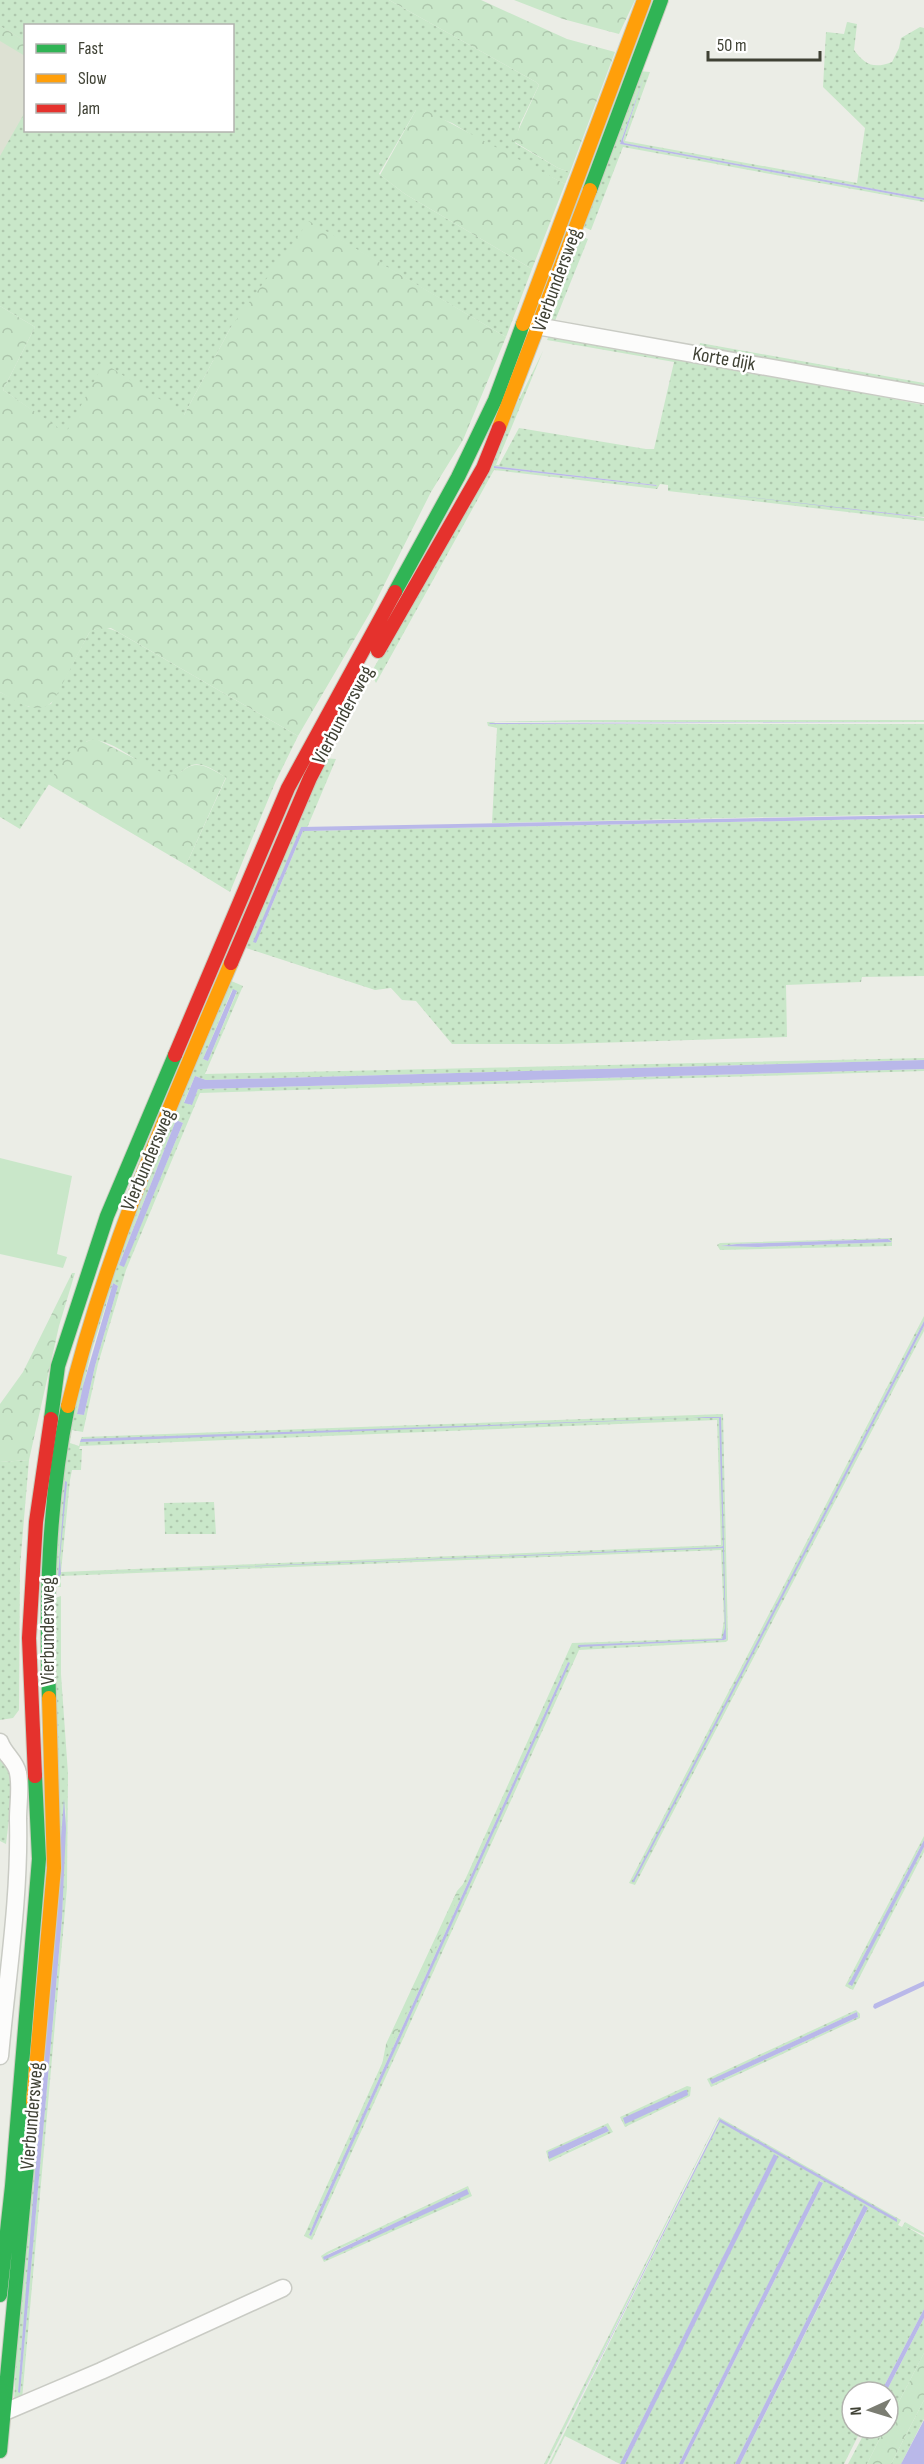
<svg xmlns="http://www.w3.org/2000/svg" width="924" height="2464" viewBox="0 0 924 2464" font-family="'Sofia Sans Condensed',sans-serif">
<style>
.residential{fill:#dde1d3}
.grass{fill:url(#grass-dots);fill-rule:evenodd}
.forest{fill:url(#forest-crowns)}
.garden{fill:#c9e7c9}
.water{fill:#b9b8e9}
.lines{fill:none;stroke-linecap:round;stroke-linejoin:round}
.street-casing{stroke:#c9cbc4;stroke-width:19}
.fast-casing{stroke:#c9cdbf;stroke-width:16}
.slow-casing{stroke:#c9cdbf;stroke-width:16}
.jam-casing{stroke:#c9cdbf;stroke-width:16}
.street{stroke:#fcfcfb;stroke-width:16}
.fast{stroke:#30b455;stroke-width:14}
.slow{stroke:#ff9f0a;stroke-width:14}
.jam{stroke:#e5322d;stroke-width:14}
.labels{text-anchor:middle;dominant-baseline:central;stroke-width:5;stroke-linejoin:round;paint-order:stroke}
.street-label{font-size:20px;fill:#3f4134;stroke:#fff}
</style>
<defs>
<pattern id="grass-dots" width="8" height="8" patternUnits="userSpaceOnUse" patternTransform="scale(1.5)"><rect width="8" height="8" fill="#c9e7c9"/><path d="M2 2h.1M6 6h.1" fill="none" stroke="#aec7ad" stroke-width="1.8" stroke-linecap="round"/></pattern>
<pattern id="forest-crowns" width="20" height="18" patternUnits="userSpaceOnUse" patternTransform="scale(1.5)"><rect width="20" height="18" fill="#c9e7c9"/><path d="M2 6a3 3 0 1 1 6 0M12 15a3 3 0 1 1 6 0" fill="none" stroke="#aec7ad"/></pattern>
</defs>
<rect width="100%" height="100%" fill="#ebede6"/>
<path class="residential" d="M0,0l26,26v104l-26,121z"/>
<path class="grass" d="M0,0h389l147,82 3,3 -19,39 -5,19 43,25 12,4 -5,12 -72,-36 -41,-25 -36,-13 -37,64 26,20 127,75 -26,68 -171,-100 -104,90 -47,88 -118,19 -63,-44 32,-63 -35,-21v-150l25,-44 1,18h206v-104h-206l-1,15 -25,-15z
M847,22l10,2 -3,26c11,15 20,19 38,12l7,-14 2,-10 19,-11 4,1v170l-300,-55 -1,-3 21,-63 -24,67 304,56v2l-301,-55 -32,83 -10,-4 58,-155 11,1 -25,69 232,42 8,-55 -42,-41 3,-55 18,2z
M578,235l10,4 -33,82 144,26 1,-4 224,40v2l-12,-1 12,2v6l-380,-67z
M550,333l374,66v5l-55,-10 55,11v112l-90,-10 90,11v3l-256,-30v-6l-8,-1 -3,5 -163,-19 -118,213 -5,-10 105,-186 67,-136 -47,114h3l20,-37 127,21h8l20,-87 -127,-22zM494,466l162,19 1,1 -163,-18z
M104,627l12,4 182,105 -23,47 -45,109 -44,-27 40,-87c-8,-6 -24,-17 -34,-13 -10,4 -14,13 -25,10 -26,-6 -55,-40 -80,-34l-23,20 -44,68 -20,-12v-125l29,15 22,-3 38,-71 3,-3z
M582,720h342v2h-429l-5,2h434v90l-432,9 5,-95 -9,-2 -1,-4z
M324,758l12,1 -29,69 -6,-1 -45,116 47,-112 621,-13v158l-62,1 -1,5 -75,3 1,52 -225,7h-110l-36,-43 -14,-1 -11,-12 -16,2 -129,-42z
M229,980l14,6 -38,88 719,-16v2l-718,20 -11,-4 -11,26 7,3 7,-16 726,-20v2l-724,22 -74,177 -28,94 -15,68 -11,-2 -2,13 9,3 1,-4 58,-3h-57l1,-2 641,-23 5,226 -2,2 -147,8 -267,590 -8,-4 268,-593 149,-5 3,-17 -3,-71 -660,26v11h-10c6,-108 25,-214 58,-318 18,-53 42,-104 64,-156h1l4,-7 -2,-2zM232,990l5,2 -29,69 -5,-2zM176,1120l7,3 -59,143 -5,-1zM113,1283l5,3 -23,80 -11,49 -7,-1 14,-61zM717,1420l4,125 -660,27 9,-92 2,-10h9l1,-21h-3l1,-3zM726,1632v7l-2,1 -146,7 144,-8zM568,1662l1,1 -258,573 -2,-1 9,-22z
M892,1238v8l-172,4 -3,-5 3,-2zM888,1239l4,3 -134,5 -38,-1 17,-2z
M924,1316v5l-291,561 291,-556v5l-289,554 -6,-2z
M29,1460l-9,106 -1,144 -6,8 -13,2v-258z
M214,1502l2,32h-51l-1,-31z
M61,1596v78l7,100 -1,113 -45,513 -8,3 41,-805zM66,1800l-4,118 -42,474h-2z
M0,1754l10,13 3,18 -7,59 -6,-3z
M924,1836v4l-75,144 2,2 73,-139v5l-71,138 -8,-4z
M856,2010l4,4v4l-149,69 -4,-8zM857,2012l1,5 -146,67 -1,-4z
M687,2086l4,1 -1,9 -65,31 -5,-10z
M719,2117l182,103 -3,5 4,2 3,-5 19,11v2l-19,-9 19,11v72l-43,83h-29v36h10l-18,36h-104l128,-256 -4,-2 -129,258h-52l140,-281 -3,-2 -141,283h-54l149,-309 -154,309 -55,-28 -14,28h-2l171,-343 177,100 -179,-101 -171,344h-3z
M608,2123l5,9 -64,30 -3,-11zM606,2126l3,5 -44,21h-16z
M468,2186l4,10 -148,66 -3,-6 6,-4zM467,2190l1,4 -143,65 3,-5z
M924,2318v35l-36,70v-31h-2z
M924,2400v19l-23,45h-10z
M867,2428h18l-18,36h-19z"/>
<path class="forest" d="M389,0h92l86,39 48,13 -45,120 -12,-4 -45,-27v-4l4,-4 22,-48 -3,-3z
M514,0h121l-16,34 -56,-15z
M0,26l25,15v15l-25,-15z
M420,107l145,77 -33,85 -127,-75 -25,-19 36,-65z
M309,221l197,116 -43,103 -32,52 -60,119 -73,125 -187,-108 -16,1 -6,4 -35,67c-16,18 -38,1 -54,-8v-386l35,21 -32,63 63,43 38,-70 80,52 47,-88z
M96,739l69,35c16,4 18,-8 30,-9 11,-1 22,8 31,12l-40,88 -138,-81c11,-18 26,-43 48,-45z
M72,1273h3l-16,53 -30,134 -29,2v-58l23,-32z
M465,1882l-83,183 4,-21 71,-153z
M924,2353v47l-33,64h-24l18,-36h3v-5z"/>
<path class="garden" d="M0,1158l72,18 -15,78 10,3 -4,11 -63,-14z"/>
<path class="water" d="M644,77l-21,63 1,3 300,55v2l-304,-56z
M494,466l162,19 1,1 -163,-18z
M670,488l236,27 18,3z
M924,722l-434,2 -1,-1z
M924,815v3l-621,13 -47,112 -3,-1 48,-115z
M233,989l4,2 -29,70 -5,-2z
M924,1060v9l-726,20 -6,16 -8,-2 11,-27 11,4z
M176,1120l7,3 -59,144 -5,-2z
M888,1239l4,3 -134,5 -38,-1 17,-2z
M113,1283l5,3 -23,80 -11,49 -7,-1 6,-28z
M924,1321v5l-290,556h-2z
M719,1417l-639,25 1,-3 640,-22 5,222 -2,1 -145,7 -1,-2 144,-6 3,-11 -2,-80 -662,26 -3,4 7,-97 2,1 -7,76 1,16 660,-27 2,-1z
M568,1662l2,1 -259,573 -2,-1 9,-22z
M64,1799l2,29 -4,90 -42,475 -2,-1z
M924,1840v7l-72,139 -4,-2 3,-4z
M924,1981v5l-49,23 -2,-2 1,-3z
M857,2012l1,5 -146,67 -2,-4z
M685,2090h2l1,5 -63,29 -2,-6z
M720,2119l177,100v3l-177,-100 -173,342z
M606,2126l3,5 -60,28 -1,-7z
M774,2154l4,3 -153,307h-5z
M819,2181l4,2 -140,281h-4z
M467,2189l2,5 -145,66 -1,-3z
M864,2205l4,3 -10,19 -118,237h-5z
M924,2309v9l-38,74h-5z
M924,2420v44h-23z"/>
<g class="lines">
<defs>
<path id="street" d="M531,325l393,70
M0,1742c4,12 16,19 18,31 3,14 0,31 0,46 2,79 -11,159 -18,237
M0,2414l101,-43 182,-83"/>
<path id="fast" d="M590,190l71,-190
M395,592l63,-115 37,-77 28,-76
M51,1419l7,-53 49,-150 68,-161
M49,1698c-3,-98 -1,-195 19,-292
M0,2295l12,-109 27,-327 -4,-83
M0,2451l33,-349"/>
<path id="slow" d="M523,324l121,-324
M499,428l91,-238
M68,1406c37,-154 101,-298 163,-443
M33,2102l21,-234 -5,-170"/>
<path id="jam" d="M378,651l105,-183 16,-40
M231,963l79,-185 35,-68
M175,1055l113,-267 107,-196
M35,1776l-6,-138 7,-116 15,-103"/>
</defs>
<use href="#street" class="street-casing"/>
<use href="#fast" class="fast-casing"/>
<use href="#slow" class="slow-casing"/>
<use href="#jam" class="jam-casing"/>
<use href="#street" class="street"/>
<use href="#fast" class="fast"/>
<use href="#slow" class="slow"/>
<use href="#jam" class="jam"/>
</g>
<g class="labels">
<g class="street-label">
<text transform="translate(557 280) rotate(-70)">Vierbundersweg</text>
<text transform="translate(724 359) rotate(10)">Korte dijk</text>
<text transform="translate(343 715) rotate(-62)">Vierbundersweg</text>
<text transform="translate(148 1160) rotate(-67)">Vierbundersweg</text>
<text transform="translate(48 1631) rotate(-90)">Vierbundersweg</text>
<text transform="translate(32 2116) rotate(-85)">Vierbundersweg</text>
</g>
</g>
<rect x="24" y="24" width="210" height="108" fill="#ffffff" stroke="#b2b3ae" stroke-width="1.5"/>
<rect x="36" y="44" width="30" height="9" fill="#30b455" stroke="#b2b3ae" stroke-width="1.5"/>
<text x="78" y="54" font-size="18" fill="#3f4134">Fast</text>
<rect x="36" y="74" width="30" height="9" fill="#ff9f0a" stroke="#b2b3ae" stroke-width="1.5"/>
<text x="78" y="84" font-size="18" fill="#3f4134">Slow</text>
<rect x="36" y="104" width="30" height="9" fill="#e5322d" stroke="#b2b3ae" stroke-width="1.5"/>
<text x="78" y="114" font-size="18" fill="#3f4134">Jam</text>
<g transform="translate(870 2410) rotate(266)"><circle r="28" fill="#ffffff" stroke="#b2b3ae" stroke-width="1.5"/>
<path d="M0-4.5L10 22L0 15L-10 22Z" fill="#7b7d72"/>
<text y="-9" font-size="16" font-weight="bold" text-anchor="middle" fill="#3f4134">N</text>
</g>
<path d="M708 51v9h112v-9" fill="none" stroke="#3f4134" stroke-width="3"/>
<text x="717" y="51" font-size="18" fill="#3f4134" stroke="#ffffff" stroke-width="4.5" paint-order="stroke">50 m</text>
</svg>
